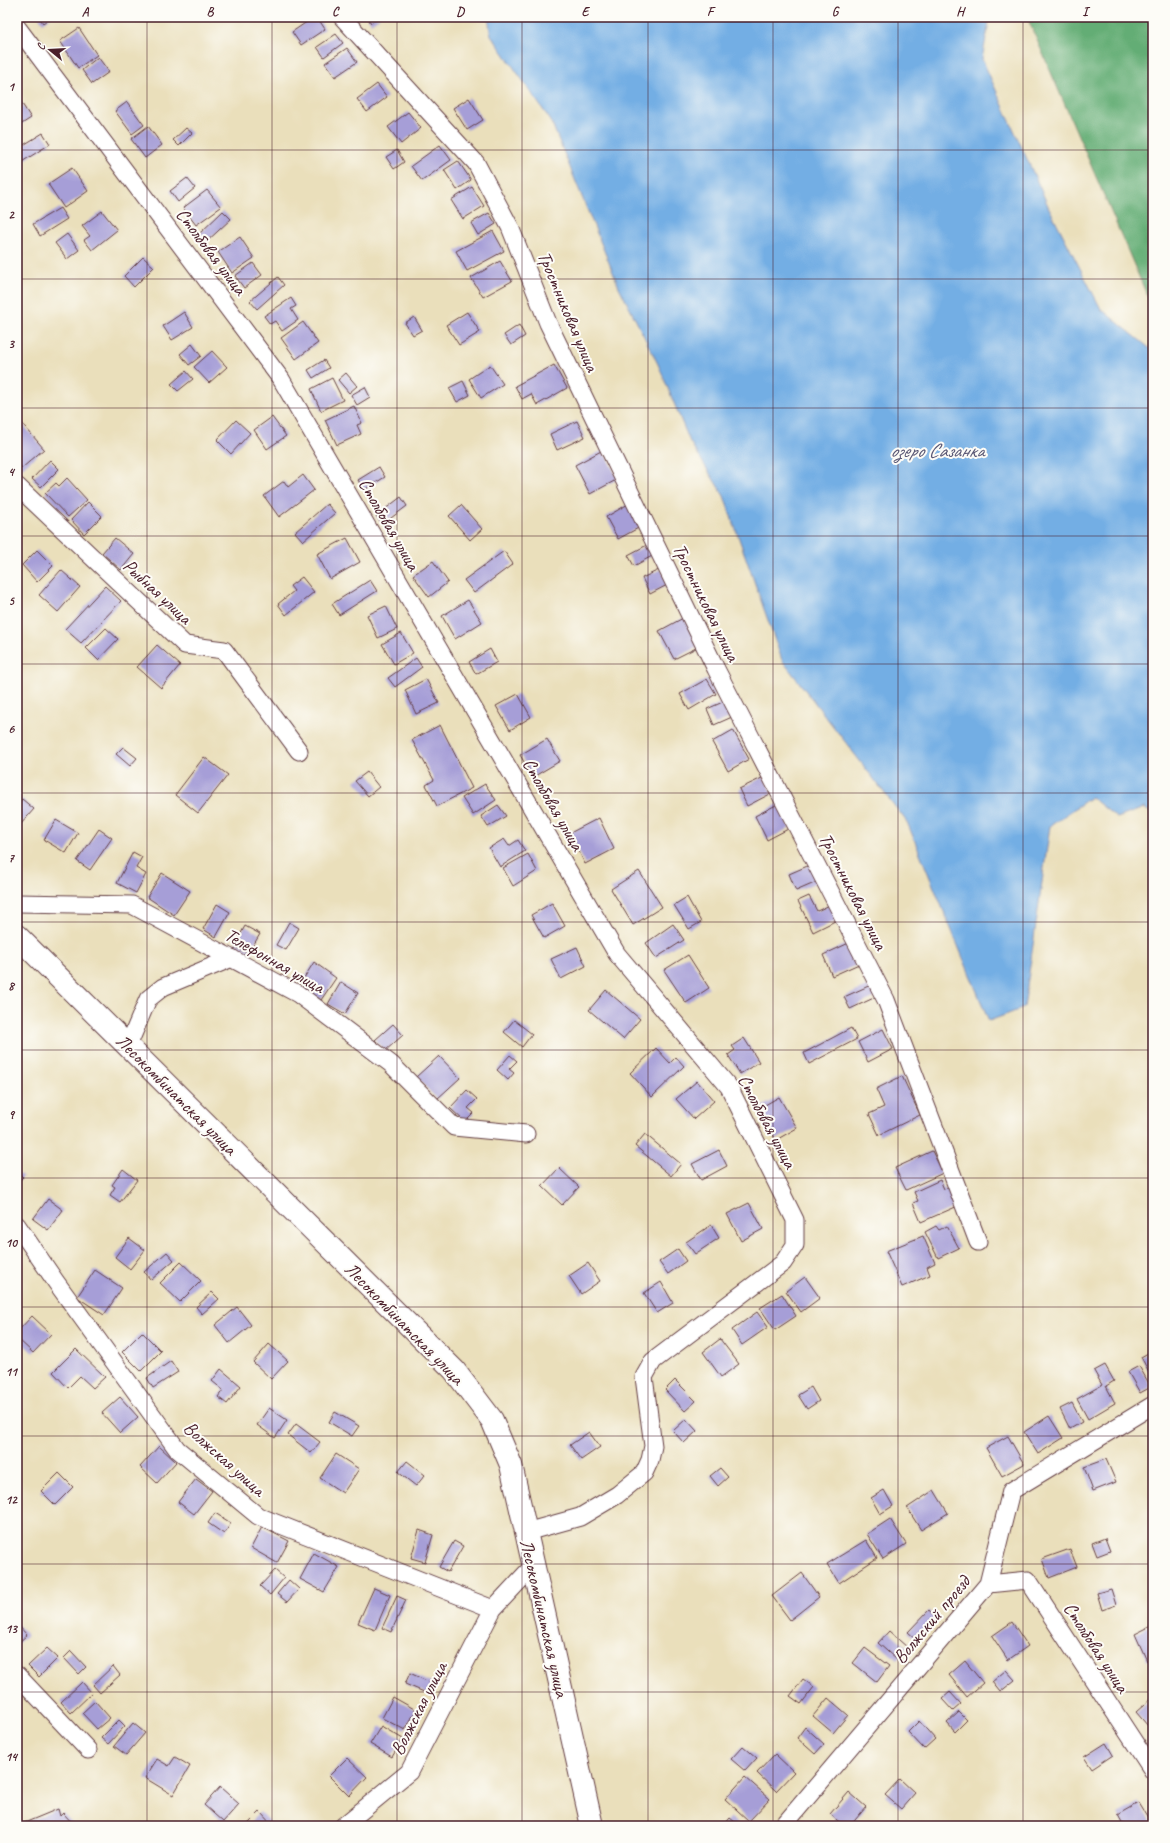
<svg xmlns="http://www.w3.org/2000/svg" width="1170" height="1843" viewBox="0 0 1170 1843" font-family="Caveat,sans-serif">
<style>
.forest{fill:#63ad74;stroke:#566650}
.water{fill:#73aee4;stroke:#5e6688}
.building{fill:#a69ed7}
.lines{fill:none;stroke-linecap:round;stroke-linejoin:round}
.street-casing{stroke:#623c41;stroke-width:19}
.secondary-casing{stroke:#623c41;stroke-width:24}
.street{stroke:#fff;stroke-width:17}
.secondary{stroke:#fff;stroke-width:22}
.grid{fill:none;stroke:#4a1f2b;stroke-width:1;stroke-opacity:0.55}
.labels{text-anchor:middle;stroke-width:4;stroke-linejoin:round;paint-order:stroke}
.street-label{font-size:19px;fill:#4a1f2b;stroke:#fdfcf7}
.water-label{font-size:20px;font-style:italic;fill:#5a5875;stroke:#fdfcf7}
.neatline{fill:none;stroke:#4a1f2b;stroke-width:1.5}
.grid-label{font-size:13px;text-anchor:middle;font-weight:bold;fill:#4a1f2b}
</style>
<rect width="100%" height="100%" fill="#fdfcf7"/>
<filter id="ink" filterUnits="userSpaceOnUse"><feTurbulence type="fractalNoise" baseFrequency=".025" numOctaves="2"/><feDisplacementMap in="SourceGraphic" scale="8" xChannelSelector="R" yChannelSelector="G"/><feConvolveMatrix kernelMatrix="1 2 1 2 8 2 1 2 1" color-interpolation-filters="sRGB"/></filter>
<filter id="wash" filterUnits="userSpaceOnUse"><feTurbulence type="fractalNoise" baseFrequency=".012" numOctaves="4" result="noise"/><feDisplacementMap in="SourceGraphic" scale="16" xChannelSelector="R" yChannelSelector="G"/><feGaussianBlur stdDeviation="0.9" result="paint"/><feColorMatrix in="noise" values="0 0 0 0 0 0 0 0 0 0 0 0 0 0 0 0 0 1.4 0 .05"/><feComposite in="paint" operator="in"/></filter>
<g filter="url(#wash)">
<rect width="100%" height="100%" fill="#eadfbb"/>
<path class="forest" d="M 1027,17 L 1153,17 L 1153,309 Z"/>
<path class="water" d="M 488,17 L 990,17 L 982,59 L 1049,208 L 1101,309 L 1153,351 L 1153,814 L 1144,808 L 1117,818 L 1091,797 L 1050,826 L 1024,1008 L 989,1021 L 907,822 L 782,660 L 724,496 L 690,442 L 658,364 L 619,287 L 551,121 L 491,35 Z"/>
<g id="blocks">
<path class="building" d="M 39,17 L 51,17 L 43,23 Z
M 314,17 L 317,17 L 325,29 L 301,45 L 292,32 Z
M 367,17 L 380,17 L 371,23 Z
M 79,28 L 97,55 L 78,68 L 60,41 Z
M 336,34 L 343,43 L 324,57 L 317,47 Z
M 347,48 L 357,62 L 335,77 L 325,63 Z
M 98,57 L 109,72 L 92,84 L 82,70 Z
M 377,84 L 387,97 L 367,112 L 357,99 Z
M 17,96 L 31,118 L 17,127 Z
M 469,98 L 483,120 L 467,130 L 453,108 Z
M 127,102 L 144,125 L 132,134 L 115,111 Z
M 408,112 L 421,128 L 401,144 L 388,127 Z
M 148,126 L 162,145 L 145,158 L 131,139 Z
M 186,128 L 192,133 L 179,146 L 173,140 Z
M 43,133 L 50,144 L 17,165 L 17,149 Z
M 440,145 L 451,160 L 422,181 L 411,166 Z
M 397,150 L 404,162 L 394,169 L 386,157 Z
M 458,161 L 471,180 L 457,190 L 444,170 Z
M 72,168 L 88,191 L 64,208 L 48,184 Z
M 187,178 L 195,188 L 178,202 L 170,191 Z
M 472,187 L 484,206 L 463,219 L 451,200 Z
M 207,190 L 221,207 L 196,225 L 183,208 Z
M 60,208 L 67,219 L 40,236 L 33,224 Z
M 102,211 L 117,230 L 92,250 L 84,240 L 90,236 L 82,226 Z
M 223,211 L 231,219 L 205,243 L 198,235 Z
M 489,213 L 496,224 L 478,235 L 471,223 Z
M 493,231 L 504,251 L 467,271 L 456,251 Z
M 67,234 L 79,250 L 67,259 L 55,243 Z
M 240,237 L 254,258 L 232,273 L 218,252 Z
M 143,257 L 154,267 L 134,287 L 124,276 Z
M 500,261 L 512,281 L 483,297 L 471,278 Z
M 253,263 L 262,275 L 244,288 L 235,276 Z
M 278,277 L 284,285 L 257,309 L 250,301 Z
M 291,298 L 296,306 L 291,309 L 298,320 L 282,331 L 275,321 L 270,324 L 264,316 Z
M 184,312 L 193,327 L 172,340 L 163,326 Z
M 467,312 L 480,332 L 459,345 L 446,325 Z
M 414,317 L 422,330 L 413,335 L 405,323 Z
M 303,322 L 318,343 L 296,359 L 281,338 Z
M 519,325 L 525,336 L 511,345 L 504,335 Z
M 192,344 L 201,356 L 189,365 L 180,354 Z
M 212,351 L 227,367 L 209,383 L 194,367 Z
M 324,360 L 329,368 L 313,378 L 308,370 Z
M 490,365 L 503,384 L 481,398 L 469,379 Z
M 554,365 L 567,388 L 537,405 L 531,394 L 522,399 L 515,386 Z
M 186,371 L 193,379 L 178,391 L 171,384 Z
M 346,373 L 357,386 L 349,393 L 338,380 Z
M 332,378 L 343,400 L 321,411 L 311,389 Z
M 463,381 L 470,395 L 457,402 L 449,388 Z
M 365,387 L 370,397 L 357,405 L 351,395 Z
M 354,406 L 362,423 L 357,425 L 361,434 L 337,445 L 325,420 Z
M 272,417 L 286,436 L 267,449 L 254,430 Z
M 236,420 L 250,433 L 231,454 L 217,440 Z
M 20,421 L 44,449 L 22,468 L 17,462 L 17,424 Z
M 577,421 L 585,437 L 557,450 L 550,434 Z
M 603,450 L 618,479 L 590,494 L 575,465 Z
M 50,460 L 59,469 L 41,487 L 32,479 Z
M 379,467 L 385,477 L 364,490 L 358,480 Z
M 303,475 L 314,490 L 279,517 L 264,496 L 284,481 L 288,487 Z
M 67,478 L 87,500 L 68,517 L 45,493 L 56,483 L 59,486 Z
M 401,497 L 407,506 L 383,524 L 376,516 Z
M 88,502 L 102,516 L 84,534 L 71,520 Z
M 630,503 L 642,526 L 618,539 L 606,517 Z
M 327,504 L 335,513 L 303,541 L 295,532 Z
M 461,505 L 482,529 L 470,540 L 449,516 Z
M 115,538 L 134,554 L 121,570 L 102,553 Z
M 347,538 L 360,562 L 330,579 L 317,554 Z
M 647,545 L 652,556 L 634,566 L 628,555 Z
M 37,550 L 53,566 L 37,582 L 22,565 Z
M 504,551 L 513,564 L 474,593 L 464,580 Z
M 433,561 L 448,582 L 429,597 L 413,575 Z
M 661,569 L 669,584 L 650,594 L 642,578 Z
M 61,570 L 80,587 L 58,612 L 39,595 Z
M 302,577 L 314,592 L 286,615 L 278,604 L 294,591 L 290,586 Z
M 370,580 L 377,591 L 339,615 L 332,604 Z
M 105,586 L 121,601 L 81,643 L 65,629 Z
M 468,600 L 482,622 L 455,639 L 442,616 Z
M 386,606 L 397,629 L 378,638 L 367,615 Z
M 685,617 L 700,646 L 674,659 L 659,631 Z
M 106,628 L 118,639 L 98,660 L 86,648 Z
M 401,633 L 413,653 L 394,664 L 382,644 Z
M 157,645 L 180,665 L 161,688 L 137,667 Z
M 490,649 L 497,662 L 476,674 L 469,662 Z
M 416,658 L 422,667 L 395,687 L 388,678 Z
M 426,679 L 439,703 L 416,714 L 405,690 Z
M 707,679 L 716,694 L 689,710 L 680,694 Z
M 518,694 L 531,717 L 510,730 L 496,706 Z
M 725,701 L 732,717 L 714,725 L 707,709 Z
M 440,725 L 472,788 L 437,806 L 426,785 L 434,780 L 412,740 Z
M 733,730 L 749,759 L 728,771 L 712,742 Z
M 547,739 L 560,761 L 533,777 L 520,755 Z
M 123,747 L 137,758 L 130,766 L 116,754 Z
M 204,757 L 228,775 L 198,813 L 175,795 Z
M 367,772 L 379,787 L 368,796 L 355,781 Z
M 764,777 L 772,793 L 747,806 L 739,789 Z
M 485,784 L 496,800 L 473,815 L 462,798 Z
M 22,799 L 34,809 L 21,824 L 17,821 L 17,805 Z
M 778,804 L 790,828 L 767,840 L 755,816 Z
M 498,805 L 506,816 L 488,827 L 481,816 Z
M 599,818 L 614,849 L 585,864 L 570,833 Z
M 56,820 L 78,833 L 66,853 L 44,840 Z
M 99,829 L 112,838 L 90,870 L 77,861 Z
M 504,839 L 509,846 L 518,840 L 525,851 L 500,867 L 489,848 Z
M 133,852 L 142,857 L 136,868 L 146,874 L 136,893 L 117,883 Z
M 528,854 L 537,871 L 513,886 L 503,868 Z
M 812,864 L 819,881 L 796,891 L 789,874 Z
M 639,871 L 662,907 L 633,925 L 611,889 Z
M 162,873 L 190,891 L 174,915 L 147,897 Z
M 809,896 L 817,911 L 832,904 L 839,919 L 813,932 L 798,901 Z
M 687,897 L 701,922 L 689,929 L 674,905 Z
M 552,903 L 565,926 L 544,938 L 531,915 Z
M 217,904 L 230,912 L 216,937 L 203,929 Z
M 289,922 L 299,928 L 286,950 L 276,945 Z
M 673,924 L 684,940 L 656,958 L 646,943 Z
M 245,926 L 260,934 L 248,954 L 234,946 Z
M 851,942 L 861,963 L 832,976 L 823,955 Z
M 577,947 L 586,966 L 561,979 L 551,959 Z
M 688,955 L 709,988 L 686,1003 L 664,970 Z
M 314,962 L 336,978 L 321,1000 L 304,988 L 309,981 L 304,978 Z
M 341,982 L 358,993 L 345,1014 L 328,1004 Z
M 873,984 L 878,996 L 850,1009 L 844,997 Z
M 606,990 L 640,1019 L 623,1039 L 589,1010 Z
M 514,1020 L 532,1034 L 522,1047 L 504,1032 Z
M 393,1024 L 403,1035 L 385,1051 L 375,1040 Z
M 851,1028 L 857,1039 L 809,1064 L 804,1053 Z
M 883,1029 L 893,1049 L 868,1062 L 858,1042 Z
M 744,1038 L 759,1062 L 740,1074 L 728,1055 L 735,1050 L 732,1046 Z
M 656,1048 L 670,1063 L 676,1057 L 684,1066 L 652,1097 L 630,1073 Z
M 510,1055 L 517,1061 L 509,1069 L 514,1073 L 508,1080 L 497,1070 Z
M 439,1056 L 460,1078 L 437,1099 L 416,1077 Z
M 902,1076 L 920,1115 L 879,1135 L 869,1114 L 884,1107 L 876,1089 Z
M 697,1081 L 714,1101 L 694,1119 L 676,1099 Z
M 467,1090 L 477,1099 L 468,1108 L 474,1113 L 465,1122 L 450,1108 Z
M 779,1097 L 797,1128 L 776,1140 L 758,1109 Z
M 645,1134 L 681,1164 L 671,1176 L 635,1146 Z
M 719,1150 L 727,1166 L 701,1180 L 692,1164 Z
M 932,1151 L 943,1173 L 906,1190 L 895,1168 Z
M 559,1168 L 579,1187 L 562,1205 L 542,1186 Z
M 123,1169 L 137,1180 L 120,1202 L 110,1195 L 115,1187 L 112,1185 Z
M 17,1172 L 23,1177 L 17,1183 Z
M 940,1180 L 944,1189 L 950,1187 L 958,1206 L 921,1222 L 913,1203 L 918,1201 L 914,1192 Z
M 48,1199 L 63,1210 L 48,1230 L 33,1219 Z
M 749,1203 L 763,1229 L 741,1241 L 727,1214 Z
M 711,1225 L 719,1238 L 695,1254 L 686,1242 Z
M 936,1226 L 939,1230 L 947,1226 L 959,1248 L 938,1258 L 925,1232 Z
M 923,1236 L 935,1263 L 927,1267 L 930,1275 L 902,1287 L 886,1251 Z
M 129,1238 L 145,1250 L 130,1269 L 115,1257 Z
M 678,1249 L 686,1261 L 668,1274 L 659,1262 Z
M 167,1252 L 174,1260 L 151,1280 L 144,1272 Z
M 181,1262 L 201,1281 L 180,1302 L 160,1283 Z
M 588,1263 L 600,1281 L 581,1294 L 569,1276 Z
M 95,1270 L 122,1288 L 104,1315 L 77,1297 Z
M 805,1277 L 820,1298 L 801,1312 L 786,1291 Z
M 661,1282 L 673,1303 L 657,1313 L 644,1293 Z
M 212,1292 L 219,1299 L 202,1314 L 196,1307 Z
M 782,1294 L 796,1316 L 775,1330 L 760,1308 Z
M 237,1307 L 251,1325 L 229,1343 L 215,1325 Z
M 757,1312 L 768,1327 L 742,1345 L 732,1330 Z
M 32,1316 L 51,1334 L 33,1353 L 17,1338 L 17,1332 Z
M 142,1332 L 161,1351 L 141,1371 L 122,1352 Z
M 720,1339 L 739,1364 L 721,1377 L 703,1352 Z
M 269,1344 L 288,1361 L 271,1379 L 253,1362 Z
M 76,1349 L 105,1377 L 93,1388 L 80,1376 L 68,1388 L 53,1372 Z
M 1153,1350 L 1153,1372 L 1150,1374 L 1141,1357 Z
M 171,1361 L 178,1372 L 153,1388 L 147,1378 Z
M 1105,1365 L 1114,1381 L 1106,1386 L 1115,1403 L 1088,1419 L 1077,1399 L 1102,1385 L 1094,1371 Z
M 1139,1366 L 1151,1387 L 1140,1393 L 1128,1372 Z
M 221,1369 L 241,1386 L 227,1404 L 218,1397 L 223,1390 L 212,1381 Z
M 675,1380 L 696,1401 L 685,1411 L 665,1390 Z
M 811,1387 L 819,1401 L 807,1409 L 798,1395 Z
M 120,1397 L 138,1417 L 120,1433 L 102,1413 Z
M 1072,1403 L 1082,1422 L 1070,1429 L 1060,1409 Z
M 269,1408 L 287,1420 L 275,1438 L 257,1425 Z
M 335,1412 L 359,1426 L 352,1436 L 329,1422 Z
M 1049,1416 L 1063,1438 L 1038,1454 L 1024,1432 Z
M 686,1419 L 697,1431 L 684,1443 L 673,1431 Z
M 296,1424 L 320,1442 L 311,1453 L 288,1435 Z
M 589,1432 L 600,1447 L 581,1460 L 570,1445 Z
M 1008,1436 L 1024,1464 L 1002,1476 L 986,1448 Z
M 159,1446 L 176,1462 L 157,1483 L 140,1467 Z
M 336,1454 L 359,1469 L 343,1493 L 320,1478 Z
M 1106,1459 L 1116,1482 L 1093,1491 L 1084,1467 Z
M 407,1461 L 425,1475 L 416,1486 L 398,1472 Z
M 720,1468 L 728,1477 L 718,1486 L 710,1476 Z
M 59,1473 L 73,1487 L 55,1505 L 41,1491 Z
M 196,1479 L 212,1491 L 194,1514 L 178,1502 Z
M 884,1490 L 893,1506 L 880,1514 L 871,1498 Z
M 934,1490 L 948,1513 L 921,1530 L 907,1508 Z
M 215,1513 L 231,1523 L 224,1534 L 208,1523 Z
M 890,1519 L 906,1544 L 883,1559 L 867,1534 Z
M 262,1527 L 289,1541 L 277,1563 L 251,1548 Z
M 419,1530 L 433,1535 L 425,1562 L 411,1558 Z
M 1105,1538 L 1110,1551 L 1097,1556 L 1092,1543 Z
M 866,1540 L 877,1558 L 839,1583 L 827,1564 Z
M 454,1541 L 463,1546 L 448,1572 L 439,1567 Z
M 1070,1549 L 1077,1567 L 1049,1578 L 1042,1559 Z
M 314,1553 L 339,1567 L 324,1592 L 300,1579 Z
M 275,1570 L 284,1578 L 270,1595 L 260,1586 Z
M 802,1573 L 819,1597 L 790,1620 L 772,1596 Z
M 289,1580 L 299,1589 L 287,1602 L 277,1594 Z
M 374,1588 L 390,1595 L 375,1630 L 358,1623 Z
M 1111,1589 L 1116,1605 L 1102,1610 L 1097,1593 Z
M 397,1596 L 406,1600 L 391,1632 L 382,1628 Z
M 929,1610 L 937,1619 L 917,1640 L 908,1632 Z
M 1012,1622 L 1028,1646 L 1008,1660 L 992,1636 Z
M 17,1624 L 27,1635 L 17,1644 Z
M 1153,1625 L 1153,1658 L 1147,1661 L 1135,1634 Z
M 889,1631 L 908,1648 L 897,1660 L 878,1643 Z
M 47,1648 L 58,1658 L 39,1677 L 28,1666 Z
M 865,1648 L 889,1666 L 877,1682 L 853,1663 Z
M 71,1651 L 86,1667 L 79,1674 L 64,1658 Z
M 965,1661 L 983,1683 L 967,1697 L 949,1675 Z
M 113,1666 L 120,1675 L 100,1693 L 93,1685 Z
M 1006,1670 L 1015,1680 L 1000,1692 L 992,1682 Z
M 410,1673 L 435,1685 L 431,1695 L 405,1684 Z
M 803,1679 L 814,1687 L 801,1704 L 790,1696 Z
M 82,1682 L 92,1693 L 71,1713 L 61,1702 Z
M 950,1692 L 961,1704 L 953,1711 L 942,1699 Z
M 393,1697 L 416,1710 L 405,1730 L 382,1718 Z
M 1153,1697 L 1153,1721 L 1148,1726 L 1136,1712 Z
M 828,1698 L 848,1715 L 833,1733 L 813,1716 Z
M 95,1701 L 110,1718 L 97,1729 L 82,1713 Z
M 959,1712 L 967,1720 L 955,1732 L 947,1723 Z
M 119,1720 L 125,1726 L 108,1744 L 101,1738 Z
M 919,1721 L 935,1739 L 924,1749 L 908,1732 Z
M 133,1723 L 145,1733 L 126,1755 L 114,1746 Z
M 381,1726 L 403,1739 L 392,1757 L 370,1744 Z
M 805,1727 L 824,1744 L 815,1754 L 797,1738 Z
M 1106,1743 L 1113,1755 L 1092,1769 L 1084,1757 Z
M 743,1746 L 757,1758 L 745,1771 L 731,1759 Z
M 775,1754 L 794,1772 L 776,1791 L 757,1773 Z
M 175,1757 L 190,1766 L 173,1795 L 145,1778 L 157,1759 L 169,1766 Z
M 347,1758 L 367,1777 L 349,1796 L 329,1776 Z
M 745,1777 L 770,1799 L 749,1821 L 725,1799 Z
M 900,1779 L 915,1793 L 901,1809 L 885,1795 Z
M 220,1787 L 239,1804 L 223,1822 L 204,1805 Z
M 849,1792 L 866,1807 L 850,1826 L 844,1826 L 830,1814 Z
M 1139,1803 L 1153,1826 L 1124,1826 L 1118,1815 Z
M 58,1809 L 60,1816 L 63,1813 L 75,1826 L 17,1826 Z
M 260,1812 L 273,1826 L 246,1826 Z
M 730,1818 L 740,1826 L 723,1826 Z"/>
</g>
</g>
<g filter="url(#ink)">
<use href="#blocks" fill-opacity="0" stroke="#623c41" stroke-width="1"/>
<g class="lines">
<g class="street-casing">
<path id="street" d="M 342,17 L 476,163 L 510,227 L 548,323 L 716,669 L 886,1000 L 978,1242
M 17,27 L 281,379 L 617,954 L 729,1087 L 795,1220 L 795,1245 L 783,1263 L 653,1361 L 644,1377 L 653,1446 L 650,1460 L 644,1473 L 617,1495 L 580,1517 L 526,1532
M 17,486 L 185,645 L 224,650 L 299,751
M 17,903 L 132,905 L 298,994 L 391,1064 L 454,1127 L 526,1134
M 128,1046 L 148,999 L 163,987 L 232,958
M 17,1225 L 56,1282 L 177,1449 L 258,1516 L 493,1609
M 988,1584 L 1028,1580 L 1153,1771
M 17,1675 L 88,1750
M 343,1826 L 409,1772 L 493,1609 L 534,1565
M 783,1826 L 988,1584 L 1011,1491 L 1153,1405"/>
</g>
<g class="secondary-casing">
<path id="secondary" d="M 17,936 L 454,1370 L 492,1420 L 511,1465 L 592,1826"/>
</g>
<use href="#street" class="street"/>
<use href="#secondary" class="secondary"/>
</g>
</g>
<path class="grid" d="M 147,17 L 147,1826M 272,17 L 272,1826M 397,17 L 397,1826M 522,17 L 522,1826M 648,17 L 648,1826M 773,17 L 773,1826M 898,17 L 898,1826M 1023,17 L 1023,1826M 17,150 L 1153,150M 17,279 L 1153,279M 17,408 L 1153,408M 17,536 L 1153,536M 17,664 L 1153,664M 17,793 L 1153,793M 17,922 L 1153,922M 17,1050 L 1153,1050M 17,1178 L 1153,1178M 17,1307 L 1153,1307M 17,1436 L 1153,1436M 17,1564 L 1153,1564M 17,1692 L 1153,1692"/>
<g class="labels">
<g class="street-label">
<text transform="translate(212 251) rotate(53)" y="7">Столбовая улица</text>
<text transform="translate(569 311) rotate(67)" y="7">Тростниковая улица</text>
<text transform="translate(390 524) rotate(60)" y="7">Столбовая улица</text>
<text transform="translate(158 591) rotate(43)" y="7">Рыбная улица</text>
<text transform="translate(707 602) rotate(64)" y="7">Тростниковая улица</text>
<text transform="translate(554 804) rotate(60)" y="7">Столбовая улица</text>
<text transform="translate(854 891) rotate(63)" y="7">Тростниковая улица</text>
<text transform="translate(275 960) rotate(30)" y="7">Телефонная улица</text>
<text transform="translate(177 1094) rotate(45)" y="7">Лесокомбинатская улица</text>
<text transform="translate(768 1121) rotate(62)" y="7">Столбовая улица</text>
<text transform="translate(405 1323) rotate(46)" y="7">Лесокомбинатская улица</text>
<text transform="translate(225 1458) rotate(42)" y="7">Волжская улица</text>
<text transform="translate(545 1618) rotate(77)" y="7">Лесокомбинатская улица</text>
<text transform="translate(931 1619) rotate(-50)" y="7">Волжский проезд</text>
<text transform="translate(1097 1647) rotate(57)" y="7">Столбовая улица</text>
<text transform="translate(418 1708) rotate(-63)" y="7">Волжская улица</text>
</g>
<g class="water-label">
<text x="937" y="457">озеро Сазанка</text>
</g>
</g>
<rect width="1170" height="1843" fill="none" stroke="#fdfcf7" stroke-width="44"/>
<g transform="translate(50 50) rotate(288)" stroke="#fdfcf7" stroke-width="3" paint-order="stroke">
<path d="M0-3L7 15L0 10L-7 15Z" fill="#4a1f2b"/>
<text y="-6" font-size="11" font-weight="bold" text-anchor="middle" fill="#4a1f2b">С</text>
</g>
<rect x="22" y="22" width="1126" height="1799" class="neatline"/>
<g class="grid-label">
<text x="85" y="16">A</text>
<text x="210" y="16">B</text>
<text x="335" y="16">C</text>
<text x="460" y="16">D</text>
<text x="585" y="16">E</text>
<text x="710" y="16">F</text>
<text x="835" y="16">G</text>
<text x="960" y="16">H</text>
<text x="1085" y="16">I</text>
<text x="11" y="91">1</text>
<text x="11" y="219">2</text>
<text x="11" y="348">3</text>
<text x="11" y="476">4</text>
<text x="11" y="605">5</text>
<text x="11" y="733">6</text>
<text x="11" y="862">7</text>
<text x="11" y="990">8</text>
<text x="11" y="1119">9</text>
<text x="11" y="1247">10</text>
<text x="11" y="1376">11</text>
<text x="11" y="1504">12</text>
<text x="11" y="1633">13</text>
<text x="11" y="1761">14</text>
</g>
</svg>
